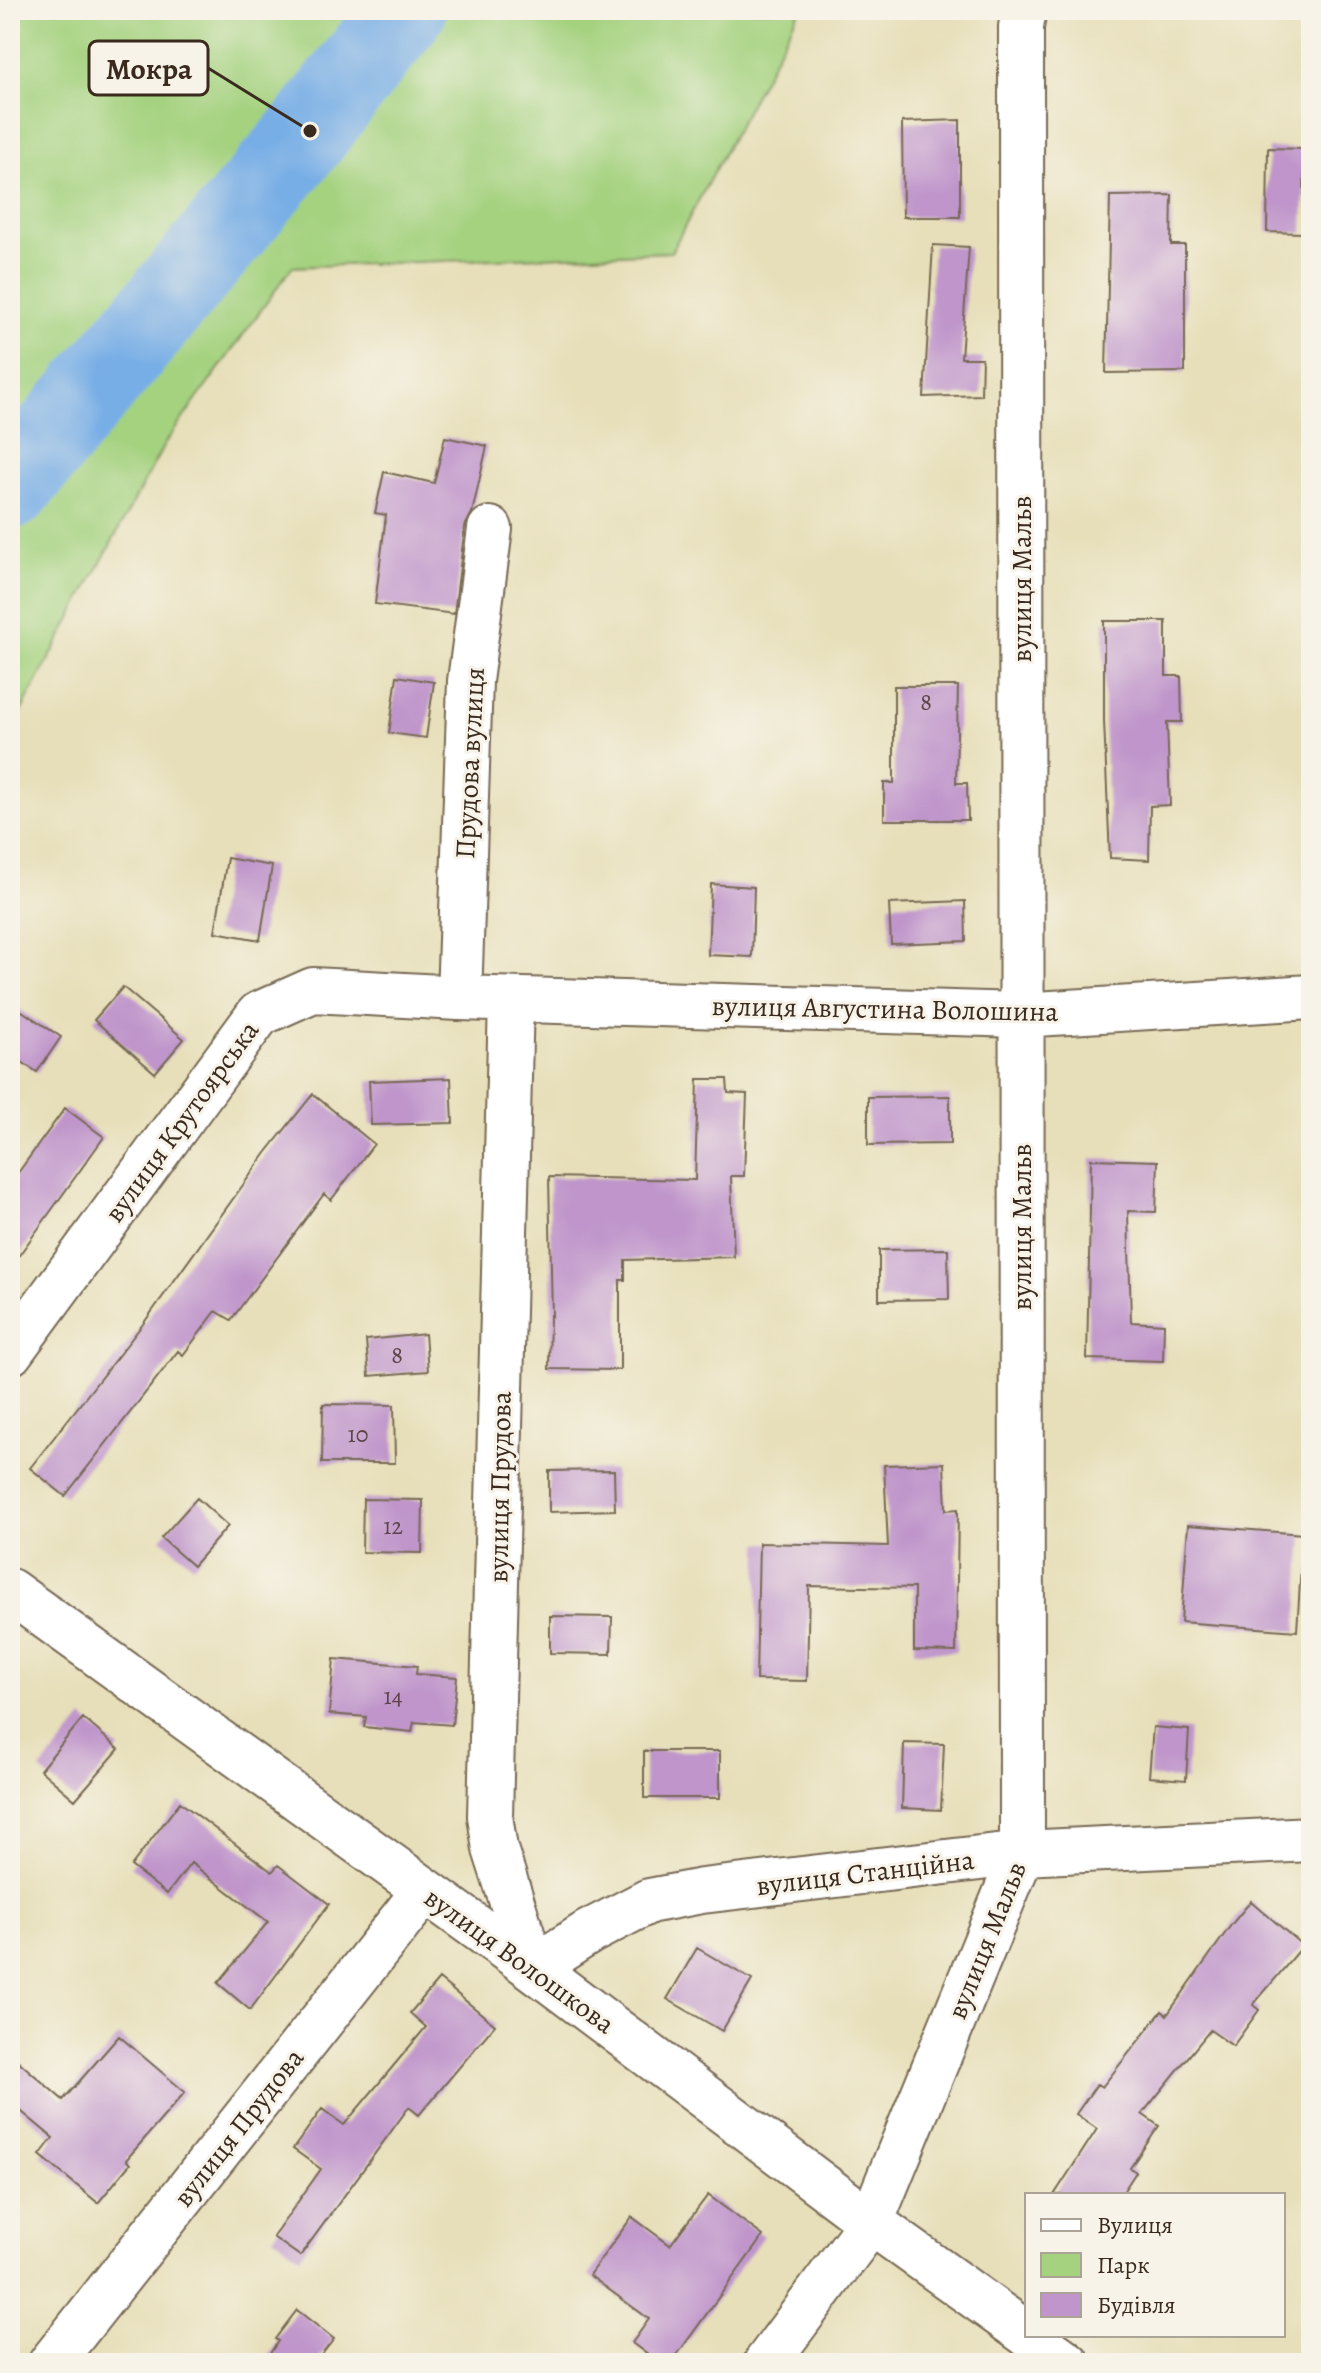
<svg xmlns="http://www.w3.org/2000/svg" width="1321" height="2373" viewBox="0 0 1321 2373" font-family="Alegreya,serif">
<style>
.green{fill:#a4d27f;stroke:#707e4e;stroke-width:2}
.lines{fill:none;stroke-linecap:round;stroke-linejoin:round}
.river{stroke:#78aee6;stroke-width:84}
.building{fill:#bf95cb}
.minor-casing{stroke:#776954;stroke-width:48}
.minor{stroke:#fff;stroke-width:44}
.labels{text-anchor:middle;stroke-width:6;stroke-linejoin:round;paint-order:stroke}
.number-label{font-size:24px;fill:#5c4549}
.street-label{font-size:28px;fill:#3b2a1e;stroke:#f7f3e8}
.leader{fill:none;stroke:#3b2a1e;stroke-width:3}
.callout-dot{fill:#3b2a1e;stroke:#f7f3e8;stroke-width:3}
.callout{fill:#f7f3e8;stroke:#3b2a1e;stroke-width:3}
.callout-label{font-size:30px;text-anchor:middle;font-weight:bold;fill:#3b2a1e}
</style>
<rect width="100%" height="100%" fill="#f7f3e8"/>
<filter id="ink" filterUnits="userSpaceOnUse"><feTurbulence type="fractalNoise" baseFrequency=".0125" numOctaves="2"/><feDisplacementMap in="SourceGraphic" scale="16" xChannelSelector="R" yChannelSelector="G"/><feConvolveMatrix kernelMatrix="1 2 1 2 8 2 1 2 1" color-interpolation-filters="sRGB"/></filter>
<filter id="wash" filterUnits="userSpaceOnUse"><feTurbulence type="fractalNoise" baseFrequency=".006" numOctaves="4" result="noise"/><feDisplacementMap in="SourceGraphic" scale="32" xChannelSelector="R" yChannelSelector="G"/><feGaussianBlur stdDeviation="1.8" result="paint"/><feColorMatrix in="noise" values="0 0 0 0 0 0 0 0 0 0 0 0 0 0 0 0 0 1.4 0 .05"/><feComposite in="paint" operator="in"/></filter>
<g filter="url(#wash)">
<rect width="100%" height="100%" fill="#e7dfb9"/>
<path class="green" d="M 10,10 L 800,10 L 671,252 L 292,267 L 164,445 L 10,732 Z"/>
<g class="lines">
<path class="river" d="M 10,488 L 310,131 L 404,10"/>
</g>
<g id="blocks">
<path class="building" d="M 960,120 L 960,217 L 903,217 L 902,122 Z
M 1268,148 L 1305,149 L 1303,233 L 1267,232 Z
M 1172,195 L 1171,245 L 1185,245 L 1185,372 L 1106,373 L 1110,196 Z
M 933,245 L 969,247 L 961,358 L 982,358 L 981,395 L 924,397 Z
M 445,437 L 487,446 L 472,513 L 465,526 L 454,614 L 375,604 L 386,515 L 375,513 L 384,472 L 434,483 Z
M 1104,621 L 1166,621 L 1166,676 L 1181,676 L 1182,722 L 1167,722 L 1170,805 L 1150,806 L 1149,860 L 1110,858 L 1104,721 Z
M 397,676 L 434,682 L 426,738 L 389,733 Z
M 894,686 L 958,686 L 956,783 L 967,783 L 968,820 L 884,820 L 884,783 L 894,783 Z
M 227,858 L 272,866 L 260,940 L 215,932 Z
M 711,884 L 754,887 L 752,957 L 708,955 Z
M 965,901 L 966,941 L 891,944 L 889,904 Z
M 123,987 L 184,1039 L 155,1073 L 94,1020 Z
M 10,1003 L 61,1037 L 37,1072 L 10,1054 Z
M 451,1078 L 453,1123 L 371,1125 L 369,1081 Z
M 698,1079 L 727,1079 L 728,1093 L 747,1094 L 744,1176 L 731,1176 L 734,1257 L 625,1260 L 625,1280 L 620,1280 L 620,1370 L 549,1369 L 550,1315 L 552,1316 L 549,1177 L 695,1180 Z
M 313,1094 L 374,1144 L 331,1200 L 324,1194 L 231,1320 L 216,1311 L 183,1355 L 178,1351 L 65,1496 L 30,1468 L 143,1324 L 266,1153 Z
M 950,1096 L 950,1144 L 868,1145 L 868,1097 Z
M 65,1108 L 104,1137 L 10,1268 L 10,1184 Z
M 1091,1159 L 1158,1161 L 1156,1212 L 1128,1211 L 1131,1322 L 1164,1324 L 1163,1361 L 1087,1359 Z
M 948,1249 L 949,1299 L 879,1300 L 879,1250 Z
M 425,1334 L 428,1371 L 369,1376 L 366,1340 Z
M 323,1404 L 394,1405 L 395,1463 L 322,1463 Z
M 944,1463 L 946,1510 L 958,1509 L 956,1652 L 914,1651 L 914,1588 L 809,1586 L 807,1681 L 756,1680 L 759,1543 L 888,1546 L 884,1465 Z
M 614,1470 L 615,1510 L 549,1512 L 549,1471 Z
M 197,1498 L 228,1526 L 193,1566 L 161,1538 Z
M 363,1499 L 423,1500 L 422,1553 L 362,1552 Z
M 1188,1525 L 1303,1534 L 1297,1631 L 1181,1622 Z
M 550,1616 L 612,1617 L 611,1654 L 550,1653 Z
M 334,1659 L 417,1666 L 416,1674 L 457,1677 L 452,1725 L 414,1722 L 412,1732 L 364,1727 L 366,1717 L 329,1714 Z
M 83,1718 L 119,1749 L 75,1800 L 40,1770 Z
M 1153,1727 L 1189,1730 L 1186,1780 L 1149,1777 Z
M 904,1743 L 944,1744 L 941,1810 L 902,1808 Z
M 644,1751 L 720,1751 L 720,1798 L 644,1798 Z
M 180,1802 L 272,1872 L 278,1865 L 329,1904 L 250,2010 L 218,1983 L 268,1922 L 191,1863 L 167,1894 L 131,1866 Z
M 1251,1901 L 1303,1946 L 1253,2005 L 1259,2010 L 1233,2046 L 1210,2030 L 1142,2114 L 1159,2126 L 1130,2168 L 1136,2172 L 1121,2195 L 1054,2195 L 1097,2129 L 1076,2114 L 1097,2084 L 1102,2087 L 1162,2011 L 1167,2015 L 1231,1925 Z
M 697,1948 L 752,1980 L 722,2031 L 667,1999 Z
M 439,1979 L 495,2025 L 419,2115 L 409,2107 L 300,2256 L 273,2237 L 321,2169 L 293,2149 L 322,2109 L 344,2125 L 426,2027 L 410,2013 Z
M 119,2036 L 185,2092 L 126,2160 L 130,2164 L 98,2203 L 40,2155 L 53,2138 L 10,2102 L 10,2054 L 63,2100 Z
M 708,2195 L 763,2236 L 671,2363 L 659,2363 L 632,2343 L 649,2319 L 589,2275 L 632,2217 L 670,2245 Z
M 297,2310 L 334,2339 L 315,2363 L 264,2363 L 278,2341 L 275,2339 Z"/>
</g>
</g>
<g filter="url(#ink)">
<use href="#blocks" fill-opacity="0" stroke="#776954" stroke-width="2"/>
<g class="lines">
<g class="minor-casing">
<path id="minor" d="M 459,998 L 470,681 L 490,529
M 511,1000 L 490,1816 L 495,1849 L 533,1968 L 589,1932 L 649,1901 L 702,1891 L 1022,1853 L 1311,1839
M 10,1353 L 259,1014 L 313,990 L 459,998 L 1020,1015 L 1311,997
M 10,1591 L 533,1968 L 871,2222 L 1027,2334
M 1028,2335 L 1067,2363
M 51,2363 L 425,1890
M 766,2363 L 871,2222 L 1022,1853 L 1021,27 L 1024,10"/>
</g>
<use href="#minor" class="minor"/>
</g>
</g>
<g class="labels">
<g class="number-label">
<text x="926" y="710">8</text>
<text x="397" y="1363">8</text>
<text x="358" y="1442">10</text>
<text x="393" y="1534">12</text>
<text x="393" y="1704">14</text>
</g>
<g class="street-label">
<text transform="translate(1021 579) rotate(-90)" y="10">вулиця Мальв</text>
<text transform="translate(469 763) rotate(-87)" y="10">Прудова вулиця</text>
<text transform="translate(885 1008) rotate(1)" y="10">вулиця Августина Волошина</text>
<text transform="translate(181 1121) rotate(-54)" y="10">вулиця Крутоярська</text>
<text transform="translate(1021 1227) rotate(-90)" y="10">вулиця Мальв</text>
<text transform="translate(499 1487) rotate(-89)" y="10">вулиця Прудова</text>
<text transform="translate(865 1872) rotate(-7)" y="10">вулиця Станційна</text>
<text transform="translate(986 1940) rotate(-68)" y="10">вулиця Мальв</text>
<text transform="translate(520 1960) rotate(36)" y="10">вулиця Волошкова</text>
<text transform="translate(238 2127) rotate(-52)" y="10">вулиця Прудова</text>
</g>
</g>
<path class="leader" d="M310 131L208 68"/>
<circle class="callout-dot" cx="310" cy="131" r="8"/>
<rect class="callout" x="89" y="41" width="119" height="54" rx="8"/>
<g class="callout-label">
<text x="149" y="79">Мокра</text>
</g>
<rect width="1321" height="2373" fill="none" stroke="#f7f3e8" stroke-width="40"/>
<rect x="1025" y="2193" width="260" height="144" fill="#f7f3e8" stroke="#aca397" stroke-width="2"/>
<rect x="1041" y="2219" width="40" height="12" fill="#ffffff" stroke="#aca397" stroke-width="2"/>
<text x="1097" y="2233" font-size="24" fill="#3b2a1e">Вулиця</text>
<rect x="1041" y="2253" width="40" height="24" fill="#a4d27f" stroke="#aca397" stroke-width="2"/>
<text x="1097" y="2273" font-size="24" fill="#3b2a1e">Парк</text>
<rect x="1041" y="2293" width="40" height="24" fill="#bf95cb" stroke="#aca397" stroke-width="2"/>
<text x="1097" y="2313" font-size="24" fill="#3b2a1e">Будівля</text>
</svg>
